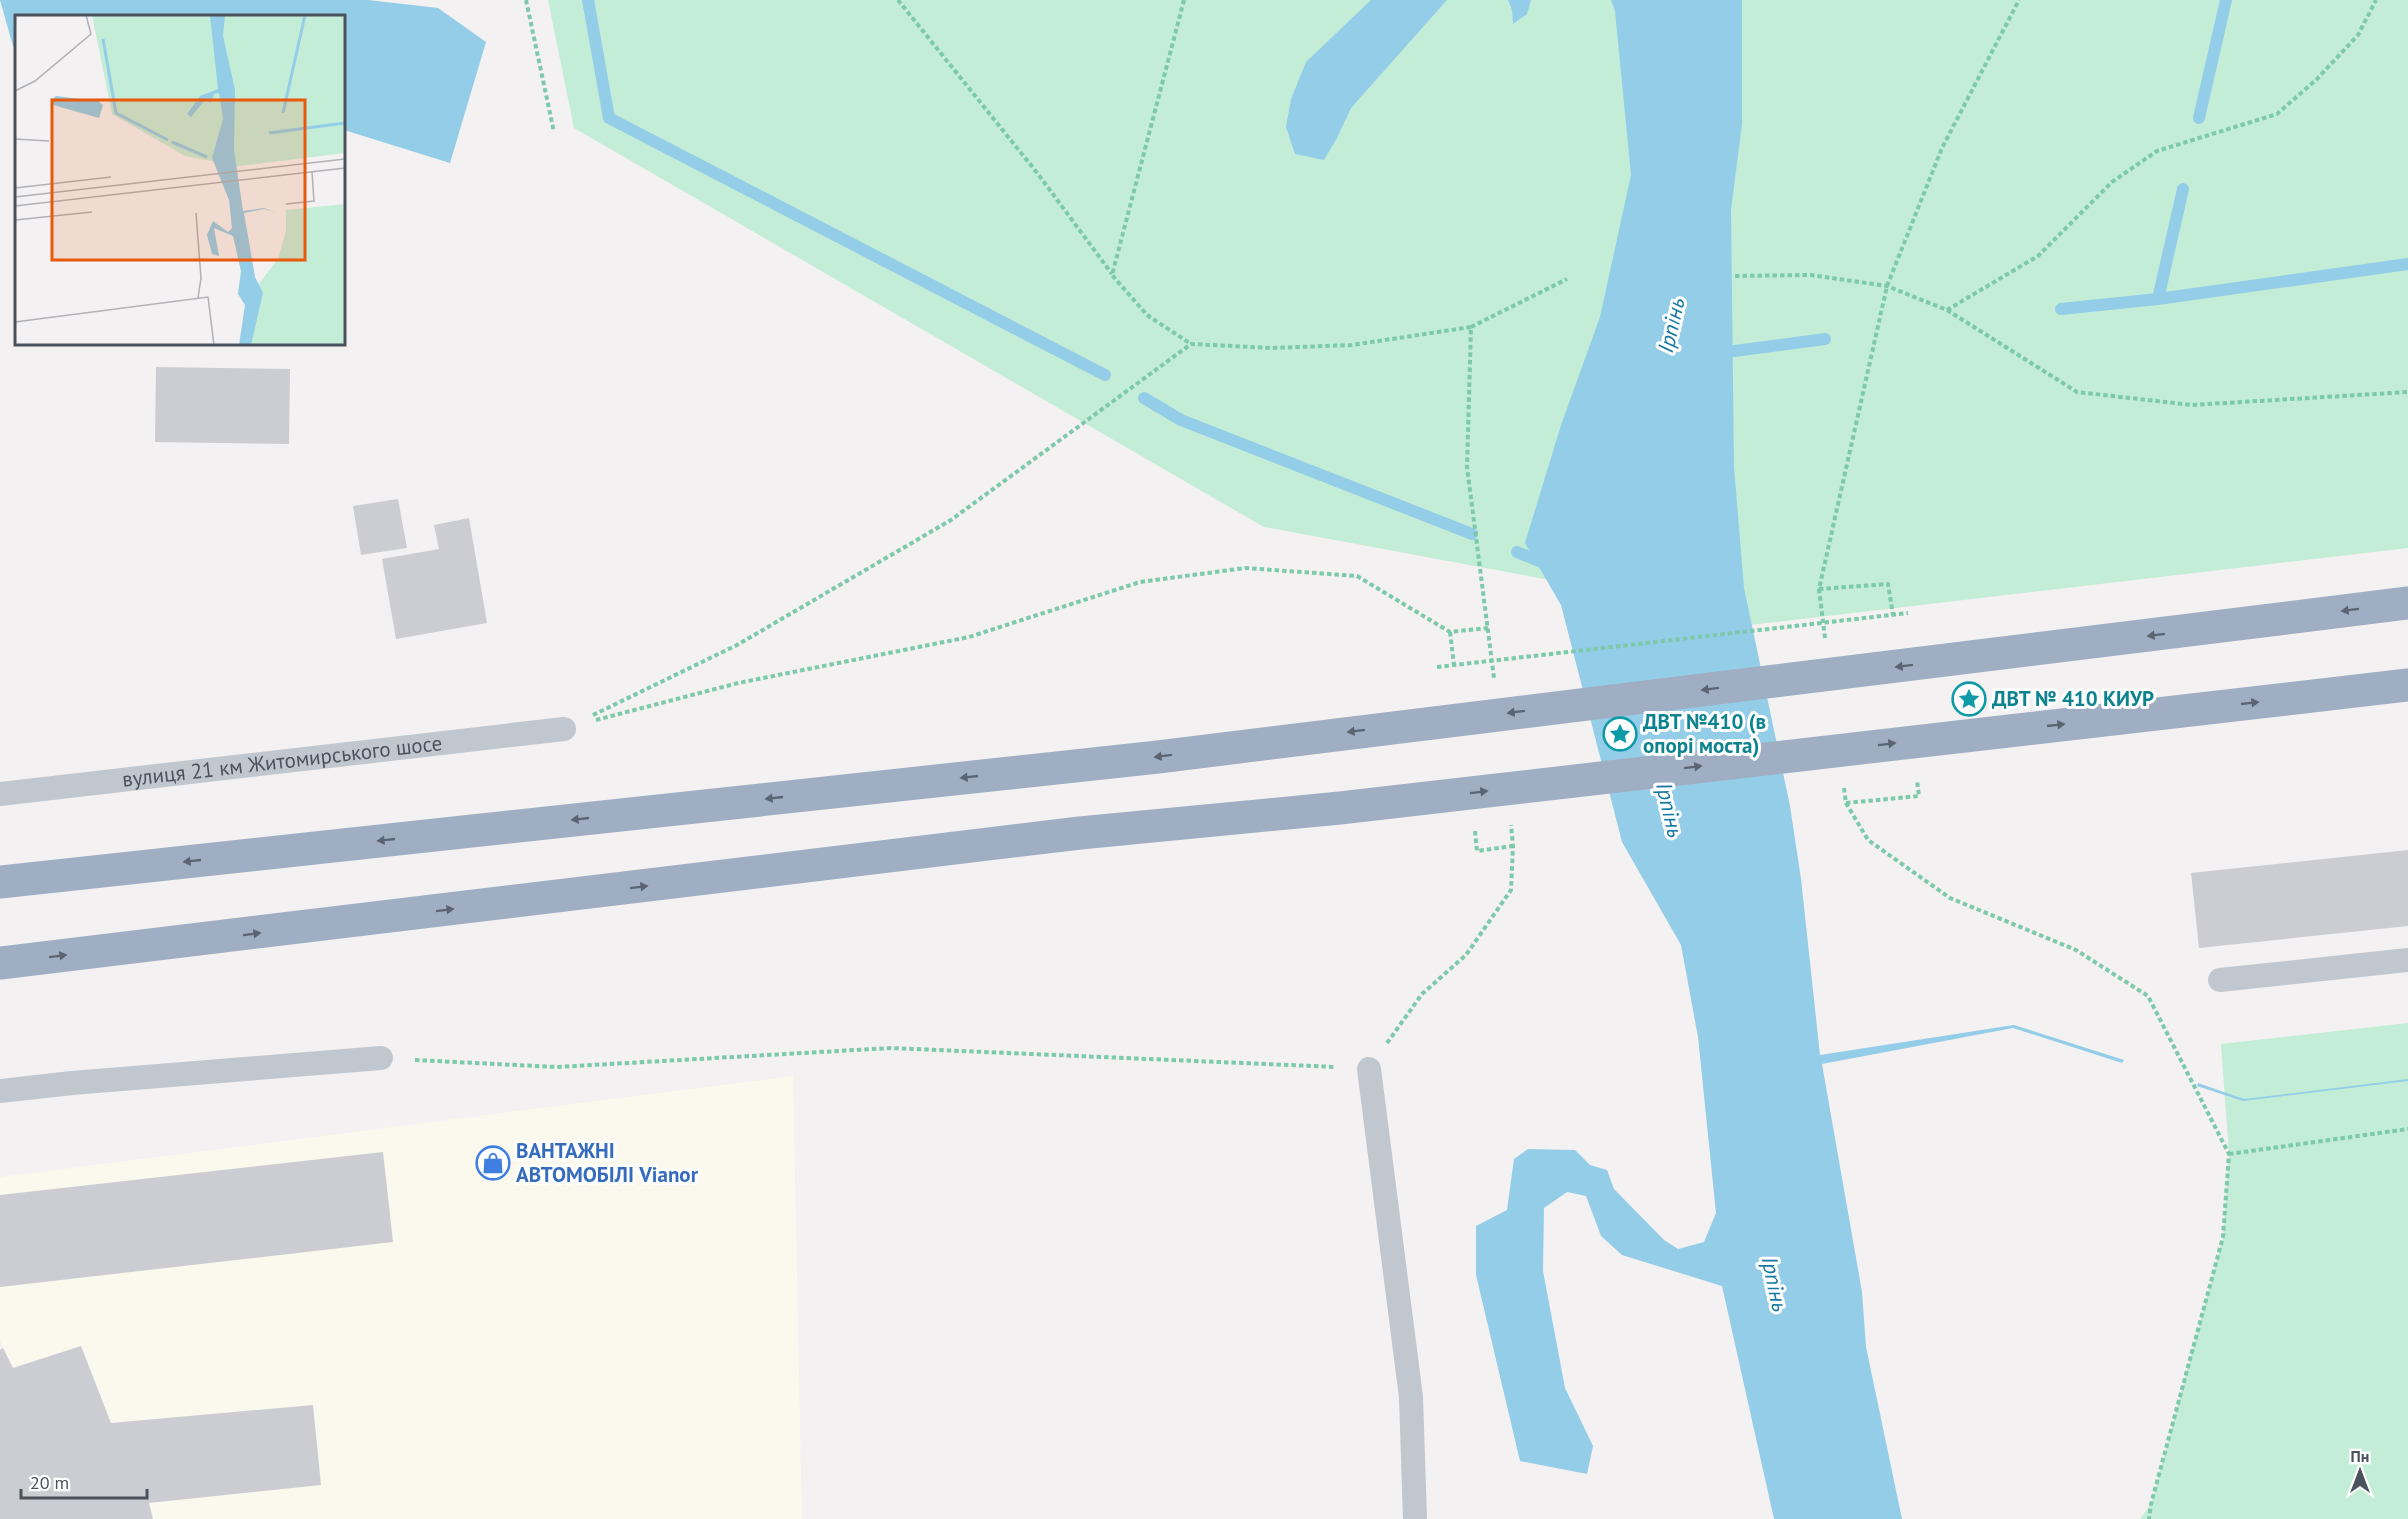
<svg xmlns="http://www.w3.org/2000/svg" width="2408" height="1519" viewBox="0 0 2408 1519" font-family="'PT Sans',sans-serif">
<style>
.commercial{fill:#fbf9ed}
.green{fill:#c3edd7}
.water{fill:#94cde7}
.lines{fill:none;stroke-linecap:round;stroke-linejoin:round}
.stream{stroke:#94cde7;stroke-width:12}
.building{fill:#cbcdd3}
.path{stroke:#7dc9ab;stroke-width:4;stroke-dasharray:4.5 3;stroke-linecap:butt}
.service{stroke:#c0c7ce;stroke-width:24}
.trunk{stroke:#a0aec4;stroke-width:33}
.oneway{fill:#5b6472}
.labels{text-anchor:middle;stroke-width:6;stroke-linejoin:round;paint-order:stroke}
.culture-label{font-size:21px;font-weight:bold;fill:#0d838f;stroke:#fff;text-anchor:start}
.street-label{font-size:21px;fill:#4a525d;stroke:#fff}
.shop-label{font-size:21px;font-weight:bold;fill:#366cbe;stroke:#fff;text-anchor:start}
.water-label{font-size:22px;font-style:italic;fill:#1678a4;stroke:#fff}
.inset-river{fill:none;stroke:#94cde7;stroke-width:3}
.inset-road{fill:none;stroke:#afb1b6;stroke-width:1.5}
.view{fill:#e8590c;fill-opacity:0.15;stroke:#e8590c;stroke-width:3}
.inset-edge{fill:none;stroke:#4a525d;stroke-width:3}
</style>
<rect width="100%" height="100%" fill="#f3f1f1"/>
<path class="commercial" d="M 793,1076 L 802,1519 L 72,1519 L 0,1340 L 0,1177 Z"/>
<path class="green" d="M 548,0 L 2408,0 L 2408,548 L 1631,639 L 1620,593 L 1264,527 L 574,128 Z
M 2408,1023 L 2408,1519 L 2140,1519 L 2151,1504 L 2223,1237 L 2229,1154 L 2221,1044 Z"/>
<path class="water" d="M 0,0 L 368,0 L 438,8 L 486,42 L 450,163 L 344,130 L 344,16 L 16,16 L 16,48 L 13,46 Z
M 1371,0 L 1447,0 L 1351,108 L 1337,138 L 1324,160 L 1295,154 L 1286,127 L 1291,99 L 1306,62 Z
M 1508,0 L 1531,0 L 1527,14 L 1513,24 L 1512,10 Z
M 1611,0 L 1742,0 L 1742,124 L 1731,210 L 1734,467 L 1744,588 L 1790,806 L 1801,879 L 1820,1055 L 2014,1025 L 2124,1060 L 2122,1063 L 2013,1028 L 1822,1064 L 1862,1292 L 1866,1347 L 1902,1519 L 1774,1519 L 1722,1286 L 1622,1255 L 1601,1236 L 1586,1196 L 1567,1192 L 1544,1208 L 1543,1271 L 1565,1388 L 1593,1446 L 1587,1474 L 1520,1461 L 1476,1275 L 1476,1226 L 1507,1210 L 1514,1159 L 1528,1149 L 1575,1150 L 1590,1165 L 1607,1170 L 1614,1189 L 1664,1240 L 1678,1249 L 1704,1242 L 1716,1213 L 1698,1037 L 1681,945 L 1622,842 L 1561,605 L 1525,543 L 1561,425 L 1600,317 L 1631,175 L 1615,11 Z
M 2408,1079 L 2408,1081 L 2243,1101 L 2197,1086 L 2198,1083 L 2244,1099 Z"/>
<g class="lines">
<path class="stream" d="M 588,0 L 609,118 L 1105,375
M 2199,118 L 2226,0
M 2158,299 L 2183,189
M 2061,309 L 2158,299 L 2408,264
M 1719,353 L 1825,339
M 1144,398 L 1181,420 L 1472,534
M 1517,552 L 1549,565"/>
</g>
<path class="building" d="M 156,367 L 290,369 L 289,444 L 155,442 Z
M 398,499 L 407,548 L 361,555 L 353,506 Z
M 469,518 L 487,623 L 396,639 L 382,559 L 439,549 L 434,525 Z
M 2408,850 L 2408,926 L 2199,948 L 2191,873 Z
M 383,1152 L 393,1242 L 0,1287 L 0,1195 Z
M 81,1346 L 111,1423 L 313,1405 L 321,1485 L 149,1503 L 153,1519 L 0,1519 L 0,1350 L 3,1348 L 13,1368 Z"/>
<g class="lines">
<path class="path" d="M 526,0 L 554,132
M 898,0 L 1038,174 L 1112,274
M 1184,0 L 1112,275 L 1147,315 L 1191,344
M 1735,276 L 1811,275 L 1887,286 L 1947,310 L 2077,392 L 2192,405 L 2408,392
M 1947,310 L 2038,256 L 2112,182 L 2157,151 L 2277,114 L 2317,79 L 2358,35 L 2376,0
M 1471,327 L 1567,279
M 1819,589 L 1888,584 L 1893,615
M 1450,632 L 1454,665
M 1825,638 L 1819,589 L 1887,286 L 1942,148 L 2019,0
M 1437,667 L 1908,613
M 593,715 L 737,645 L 951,520 L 1191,344 L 1271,348 L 1352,345 L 1471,327 L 1467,467 L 1494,678
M 596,720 L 738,683 L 969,637 L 1140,582 L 1245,568 L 1357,576 L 1450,632 L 1488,628
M 1844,788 L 1846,803 L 1868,840 L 1950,898 L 2076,950 L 2148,996 L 2229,1154 L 2223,1237 L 2151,1504 L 2149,1519
M 1846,803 L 1919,796 L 1917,781
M 1475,831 L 1477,851 L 1513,846
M 1387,1043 L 1422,994 L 1466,955 L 1511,890 L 1513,846 L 1511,825
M 415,1060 L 557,1067 L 891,1048 L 1336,1067
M 2229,1154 L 2408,1129"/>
<g class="service">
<path id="s1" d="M 0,794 L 564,729"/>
<path d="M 2220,980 L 2408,960"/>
<path d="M 1369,1069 L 1411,1397 L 1415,1519"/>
<path d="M 0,1091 L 72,1083 L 381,1058"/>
</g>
<path class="trunk" d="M 0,882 L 1158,757 L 2408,603
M 0,963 L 1080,833 L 1340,808 L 2408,685"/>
</g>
<defs><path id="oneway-solid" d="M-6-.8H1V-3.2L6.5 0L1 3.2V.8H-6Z" transform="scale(1.5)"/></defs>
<g class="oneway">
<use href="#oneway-solid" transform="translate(2350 610) rotate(173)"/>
<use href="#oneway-solid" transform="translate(2156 635) rotate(173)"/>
<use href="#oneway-solid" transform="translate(1904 666) rotate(173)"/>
<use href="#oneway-solid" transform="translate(1710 689) rotate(173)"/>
<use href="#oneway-solid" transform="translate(2250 703) rotate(-6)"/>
<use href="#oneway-solid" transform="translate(1516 712) rotate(173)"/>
<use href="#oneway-solid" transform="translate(2056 725) rotate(-6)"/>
<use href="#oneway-solid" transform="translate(1356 731) rotate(173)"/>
<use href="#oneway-solid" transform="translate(1887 744) rotate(-7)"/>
<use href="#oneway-solid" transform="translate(1163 756) rotate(173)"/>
<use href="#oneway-solid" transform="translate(1693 767) rotate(-7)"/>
<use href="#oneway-solid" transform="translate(969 777) rotate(174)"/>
<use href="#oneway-solid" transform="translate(1479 792) rotate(-7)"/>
<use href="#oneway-solid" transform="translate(774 798) rotate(174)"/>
<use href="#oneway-solid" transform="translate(580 819) rotate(174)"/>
<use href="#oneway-solid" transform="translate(386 840) rotate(174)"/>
<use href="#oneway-solid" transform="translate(192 861) rotate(174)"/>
<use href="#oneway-solid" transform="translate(639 887) rotate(-7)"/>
<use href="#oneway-solid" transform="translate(445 910) rotate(-7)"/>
<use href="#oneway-solid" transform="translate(252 934) rotate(-7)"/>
<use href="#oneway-solid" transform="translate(58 956) rotate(-7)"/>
</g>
<defs>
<g id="sight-ring" transform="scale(1.725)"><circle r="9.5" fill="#fff" stroke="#0f9aa8" stroke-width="1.5"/><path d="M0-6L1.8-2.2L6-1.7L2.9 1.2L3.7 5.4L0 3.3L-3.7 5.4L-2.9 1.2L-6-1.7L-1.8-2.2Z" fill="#0f9aa8"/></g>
<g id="shop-ring" transform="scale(1.725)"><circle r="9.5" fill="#fff" stroke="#3f7fe0" stroke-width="1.5"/><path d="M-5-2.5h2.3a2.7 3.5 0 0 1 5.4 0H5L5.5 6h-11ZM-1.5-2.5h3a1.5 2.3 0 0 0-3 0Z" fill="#3f7fe0"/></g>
</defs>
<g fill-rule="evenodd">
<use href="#sight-ring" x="1969" y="699"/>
<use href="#sight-ring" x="1620" y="734"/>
<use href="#shop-ring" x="493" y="1163"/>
</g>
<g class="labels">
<g class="culture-label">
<text x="1992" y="706">ДВТ № 410 КИУР</text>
<text x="1643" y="729">ДВТ №410 (в<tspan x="1643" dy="24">опорі моста)</tspan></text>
</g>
<g class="street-label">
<text dy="7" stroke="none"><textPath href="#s1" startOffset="284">вулиця 21 км Житомирського шосе</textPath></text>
</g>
<g class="shop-label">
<text x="516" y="1158">ВАНТАЖНІ<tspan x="516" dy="24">АВТОМОБІЛІ Vianor</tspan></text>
</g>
<g class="water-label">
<text transform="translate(1671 325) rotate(-77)" y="8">Ірпінь</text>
<text transform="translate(1670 810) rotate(77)" y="8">Ірпінь</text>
<text transform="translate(1775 1284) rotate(78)" y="8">Ірпінь</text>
</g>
</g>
<g transform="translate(15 15)">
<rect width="330" height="330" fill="#f3f1f1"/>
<path d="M 77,0 L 330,0 L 330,138 L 208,153 L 207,148 L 170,141 L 97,99 ZM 330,189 L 330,330 L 231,330 L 236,279 L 263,244 L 271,216 L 271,195 Z" fill="#c3edd7"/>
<path d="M 195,0 L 210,0 L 208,21 L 220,75 L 219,135 L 228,196 L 249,193 L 260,197 L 249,194 L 229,198 L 240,262 L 248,278 L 236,330 L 224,330 L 230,290 L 223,279 L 226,256 L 218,221 L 199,213 L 204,241 L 197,239 L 192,220 L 198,206 L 213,217 L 217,213 L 214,185 L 197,143 L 208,104 L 204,78 L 199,79 L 196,88 L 190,85 L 176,102 L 172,99 L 185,81 L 203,74 ZM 41,81 L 83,86 L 88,90 L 84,103 L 38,90 L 36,85 Z" fill="#94cde7"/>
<path class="inset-river" d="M 88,24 L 101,98 L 153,125M 268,98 L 290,0M 254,118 L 330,108M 157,127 L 192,142"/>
<path class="inset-road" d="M 0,76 L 20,66 L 76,19 L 71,0M 0,124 L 34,126M 0,173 L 96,162M 0,182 L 330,144M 271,189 L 299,186 L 297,157M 0,191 L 330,153M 181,198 L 186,263 L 183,283M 0,205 L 77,197M 0,307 L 193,282 L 199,330"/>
<path class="view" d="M 37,85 L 290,85 L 290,245 L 37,245 Z"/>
<rect width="330" height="330" class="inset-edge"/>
</g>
<g transform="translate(2360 1471)" stroke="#ffffff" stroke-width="4.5" paint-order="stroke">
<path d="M0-4.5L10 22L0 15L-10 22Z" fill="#4a525d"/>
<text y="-9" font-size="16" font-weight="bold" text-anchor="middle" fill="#4a525d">Пн</text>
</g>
<path d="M21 1489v9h126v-9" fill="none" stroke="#4a525d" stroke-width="3"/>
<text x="30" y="1489" font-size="18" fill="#4a525d" stroke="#ffffff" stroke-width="4.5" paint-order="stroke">20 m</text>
</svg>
